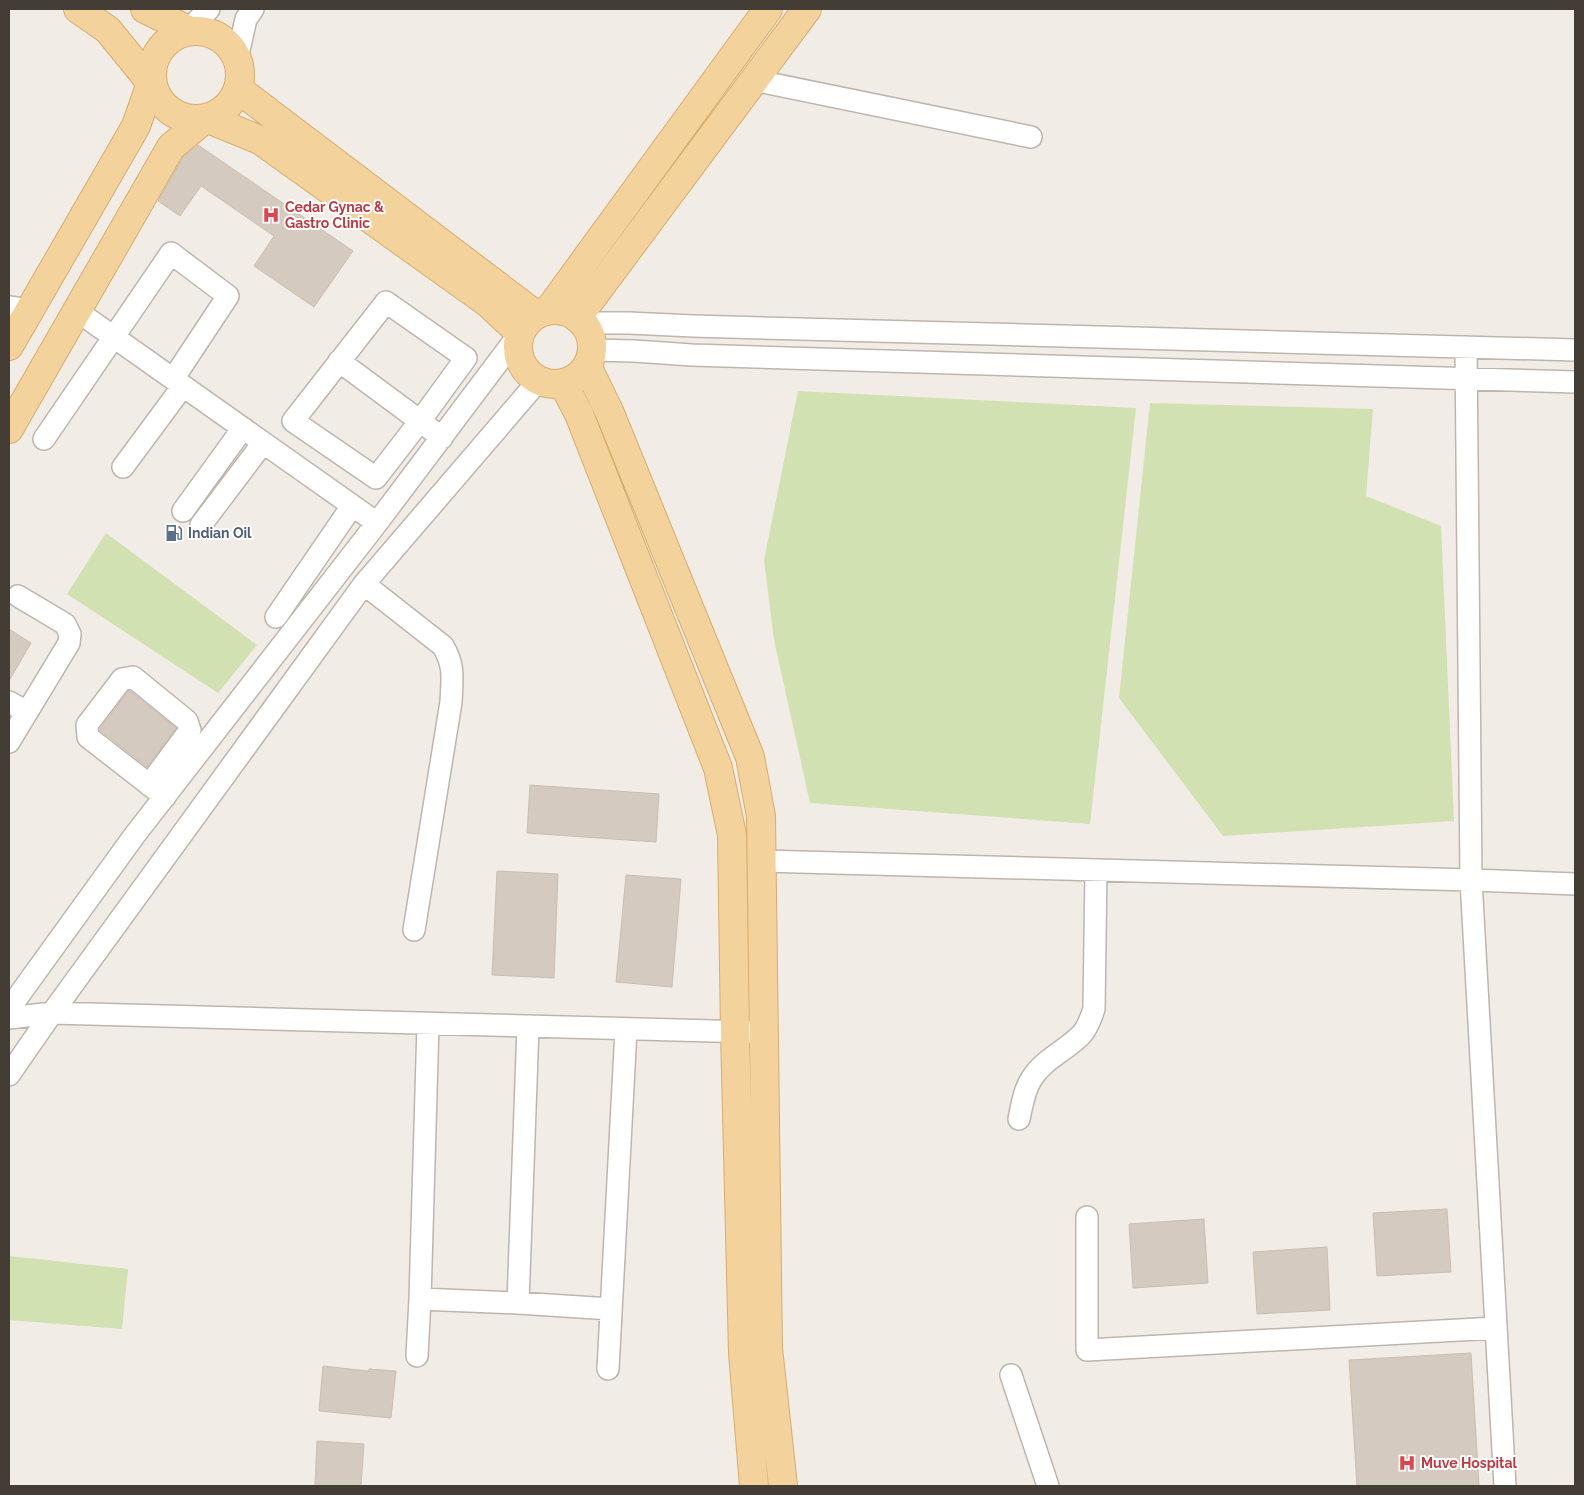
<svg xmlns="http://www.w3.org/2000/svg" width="1584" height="1495" viewBox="0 0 1584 1495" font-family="Raleway,sans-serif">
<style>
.green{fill:#d1e1b2}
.building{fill:#d4cabf;stroke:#cbbeb1}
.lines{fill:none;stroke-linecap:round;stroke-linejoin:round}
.minor-casing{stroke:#beb6ac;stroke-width:24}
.major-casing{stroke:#d7ad6e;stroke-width:30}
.minor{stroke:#fff;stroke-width:21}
.major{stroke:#f3d29c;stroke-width:28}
.labels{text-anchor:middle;stroke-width:4;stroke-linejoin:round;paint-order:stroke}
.health-label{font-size:14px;font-weight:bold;fill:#be3a42;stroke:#fff;text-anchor:start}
.service-label{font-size:14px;font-weight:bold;fill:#4e5e75;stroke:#fff;text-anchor:start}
</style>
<rect width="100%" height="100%" fill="#f1ece6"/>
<path class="green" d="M 798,391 L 1136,408 L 1090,824 L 810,803 L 774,640 L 764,560 Z
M 1150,403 L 1373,409 L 1366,496 L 1441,526 L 1454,821 L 1223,836 L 1119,698 Z
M 106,533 L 257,645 L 218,693 L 67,594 Z
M 9,1256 L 128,1269 L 122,1329 L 9,1320 Z"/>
<path class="building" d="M 198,145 L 353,251 L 314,307 L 254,266 L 274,236 L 201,186 L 180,216 L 158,201 L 183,157 Z
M 9,629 L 31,643 L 9,681 Z
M 129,690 L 176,728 L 147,767 L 100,730 L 100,729 Z
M 530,785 L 659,794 L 656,842 L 527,833 Z
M 497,871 L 558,874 L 554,978 L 492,975 Z
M 626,875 L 681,879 L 672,987 L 616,982 Z
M 1447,1209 L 1451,1272 L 1377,1276 L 1373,1213 Z
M 1204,1219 L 1208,1283 L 1133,1288 L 1129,1224 Z
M 1327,1247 L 1330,1310 L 1257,1314 L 1253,1252 Z
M 1471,1353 L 1479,1486 L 1357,1486 L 1349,1360 Z
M 323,1366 L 368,1371 L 369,1369 L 396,1371 L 391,1418 L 319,1411 Z
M 317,1441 L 364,1444 L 361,1486 L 315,1486 Z"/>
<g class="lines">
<g class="minor-casing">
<path id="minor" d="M 188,30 L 209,9
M 237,59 L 246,19 L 253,9
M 753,80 L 1031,137
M 9,307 L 30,310
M 77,311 L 377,523
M 583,323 L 629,323 L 693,326 L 1575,350
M 1466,347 L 1471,880 L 1505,1486
M 592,350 L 634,351 L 692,355 L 1575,382
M 339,361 L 420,421 L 466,358 L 386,302 L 293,421 L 376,478 L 420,421 L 442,438
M 44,439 L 171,253 L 228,296 L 173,379
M 123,467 L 183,386
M 183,511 L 243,428
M 201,525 L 263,443
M 364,584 L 443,646 C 455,666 452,679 451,702 L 414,930
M 276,617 L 352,506
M 9,702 L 27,712
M 9,742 L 69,643 L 70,634 L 65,624 L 18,596
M 149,785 L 190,730 L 187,721 L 133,677 L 122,679 L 87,725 L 88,737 L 165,797
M 761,861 L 1471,880 L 1575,884
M 9,1009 L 134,836 L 377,523 L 520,333
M 9,1018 L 52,1013 L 750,1032
M 9,1075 L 52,1013 L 364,584 L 539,380
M 1019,1119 C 1022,1105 1024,1090 1032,1078 C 1044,1059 1067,1050 1082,1034 C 1088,1027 1091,1018 1094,1009 L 1096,870
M 1087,1217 L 1087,1350 L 1496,1328
M 420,1299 L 518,1303 L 611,1309
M 518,1303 L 528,1027
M 417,1356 L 420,1299 L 428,1024
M 608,1369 L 626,1030
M 1011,1375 L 1048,1486"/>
</g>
<g class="major-casing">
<path id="major" d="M 145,9 L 188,30
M152 75a44 44 0 1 1 88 0a44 44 0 1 1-88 0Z
M 238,89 L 536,315
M518 347a37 37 0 1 1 74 0a37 37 0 1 1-74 0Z
M 548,311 L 768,9
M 577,318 L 807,9
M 9,346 L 136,126 L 151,83 L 108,30 L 78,9
M 587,366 L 609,411 L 750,757 L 761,816 L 768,1348 L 783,1486
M 563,383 L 579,414 L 718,768 L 732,835 L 735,1033 L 743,1353 L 754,1486
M 9,429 L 171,147 L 206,118 L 260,140 L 488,303 L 520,333"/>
</g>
<use href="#minor" class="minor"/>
<use href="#major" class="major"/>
</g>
<defs>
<g id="hospital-bare" transform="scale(1.35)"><path d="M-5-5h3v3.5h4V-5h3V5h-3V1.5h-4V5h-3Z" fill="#e0444e" stroke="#fff" stroke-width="2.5" paint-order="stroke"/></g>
<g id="fuel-bare" transform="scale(1.35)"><path d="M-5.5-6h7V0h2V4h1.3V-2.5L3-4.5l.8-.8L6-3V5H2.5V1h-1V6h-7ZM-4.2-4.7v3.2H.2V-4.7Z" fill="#5c6f8a" stroke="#fff" stroke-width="2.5" paint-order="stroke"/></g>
</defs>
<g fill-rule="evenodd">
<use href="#hospital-bare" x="271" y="215"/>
<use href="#fuel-bare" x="174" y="533"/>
<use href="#hospital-bare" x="1407" y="1463"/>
</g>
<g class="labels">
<g class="health-label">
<text x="285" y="212">Cedar Gynac &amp;<tspan x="285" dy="16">Gastro Clinic</tspan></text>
<text x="1421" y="1468">Muve Hospital</text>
</g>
<g class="service-label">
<text x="188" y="538">Indian Oil</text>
</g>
</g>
<rect width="1584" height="1495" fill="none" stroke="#433d36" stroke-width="20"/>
</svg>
